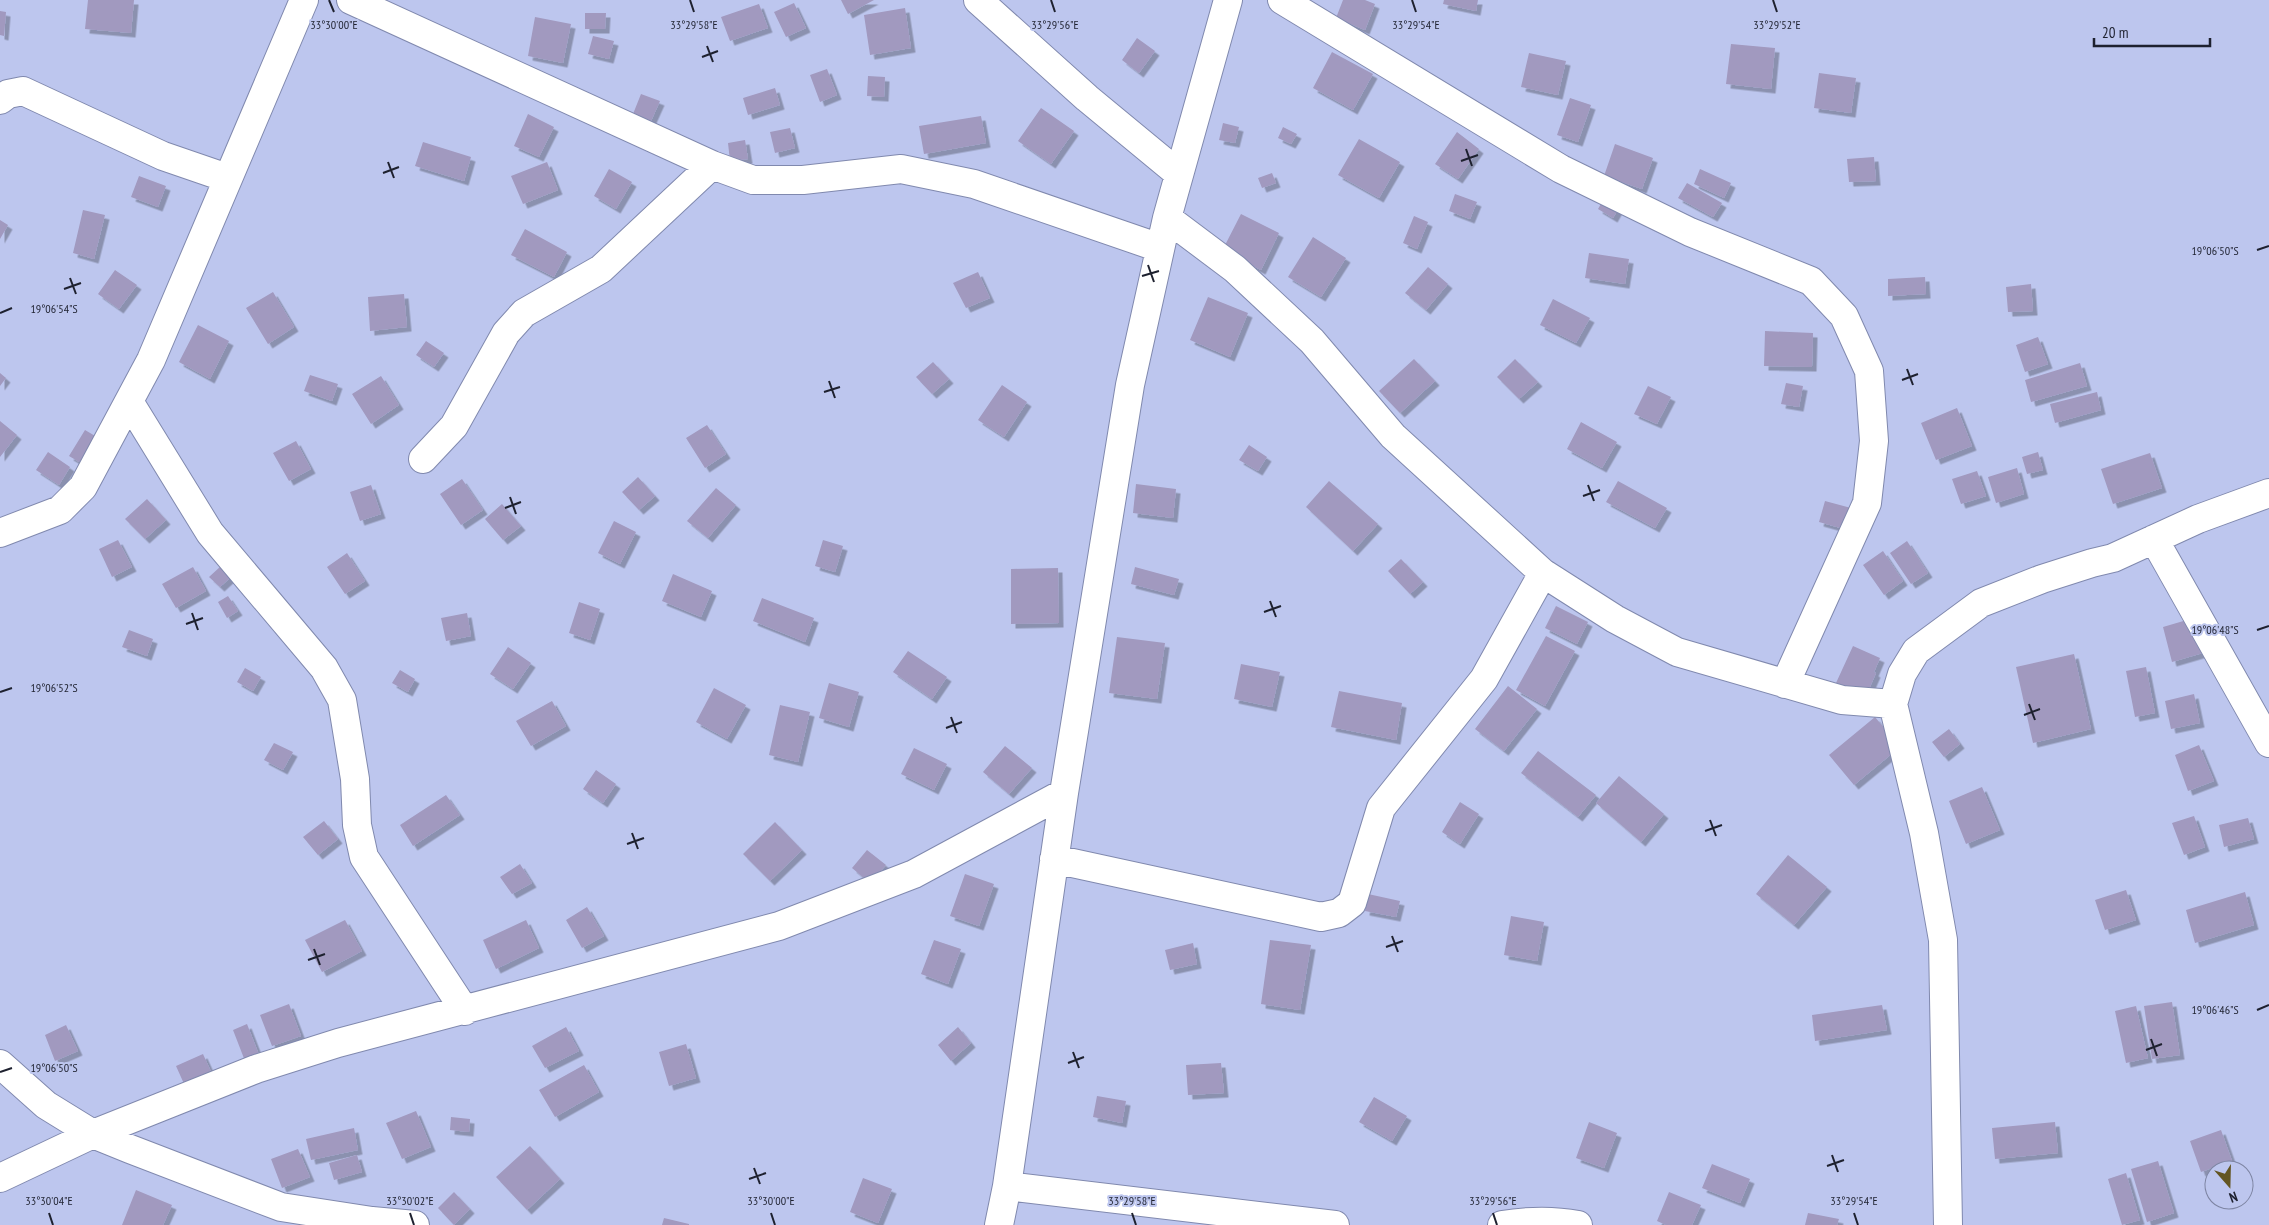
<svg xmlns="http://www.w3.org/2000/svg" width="2269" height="1225" viewBox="0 0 2269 1225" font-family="'PT Sans Narrow',sans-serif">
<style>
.building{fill:#a199bf;filter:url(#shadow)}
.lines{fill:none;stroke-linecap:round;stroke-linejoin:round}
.street-casing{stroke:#8089ae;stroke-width:30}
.street{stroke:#fff;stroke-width:28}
.ticks{fill:none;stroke:#1e212f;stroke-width:2}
.ticks-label{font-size:12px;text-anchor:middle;fill:#1e212f;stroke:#bdc6ee;stroke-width:4;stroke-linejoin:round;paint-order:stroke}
</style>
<defs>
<filter id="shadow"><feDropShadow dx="4.5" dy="4.5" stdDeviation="0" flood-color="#0004"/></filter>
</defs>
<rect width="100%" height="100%" fill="#bdc6ee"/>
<path class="building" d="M 88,0 L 134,0 L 131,33 L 85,29 Z
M 841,0 L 874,0 L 848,14 Z
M 1343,0 L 1365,0 L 1375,4 L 1365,30 L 1336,18 Z
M 1444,0 L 1478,0 L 1476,11 L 1443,4 Z
M 794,3 L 806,28 L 786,37 L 774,12 Z
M 759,4 L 768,28 L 730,41 L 721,17 Z
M 905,8 L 911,48 L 870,55 L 864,15 Z
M 0,11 L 6,12 L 4,36 L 0,35 Z
M 585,13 L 606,13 L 605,29 L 585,29 Z
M 535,17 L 571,24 L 563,63 L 528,56 Z
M 593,36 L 614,41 L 609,59 L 588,54 Z
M 1137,38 L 1155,51 L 1139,73 L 1122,60 Z
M 1731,44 L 1775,48 L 1771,89 L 1726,84 Z
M 1332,52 L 1373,74 L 1353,110 L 1313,88 Z
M 1529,53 L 1566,61 L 1558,95 L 1521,87 Z
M 827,69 L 837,95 L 820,102 L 810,75 Z
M 1819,73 L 1856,78 L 1851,113 L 1814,108 Z
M 868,76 L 885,77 L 884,97 L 867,96 Z
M 775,88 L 780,105 L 748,115 L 743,98 Z
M 641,94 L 660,101 L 651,121 L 633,114 Z
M 1570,98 L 1591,105 L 1578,142 L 1557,135 Z
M 1041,108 L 1074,131 L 1051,164 L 1018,141 Z
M 528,114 L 554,127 L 539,157 L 514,146 Z
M 981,116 L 986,143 L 924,154 L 919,126 Z
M 1223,123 L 1239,127 L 1235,143 L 1219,140 Z
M 1283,127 L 1297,134 L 1291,144 L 1278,138 Z
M 790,128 L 795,148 L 775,153 L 770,132 Z
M 1457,132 L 1479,149 L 1458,179 L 1435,164 Z
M 1359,139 L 1400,162 L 1379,198 L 1338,175 Z
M 745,140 L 748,159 L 730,161 L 728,143 Z
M 423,142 L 471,157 L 464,181 L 415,166 Z
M 1615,144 L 1653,158 L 1642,189 L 1604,176 Z
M 1874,157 L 1876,181 L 1849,182 L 1847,159 Z
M 547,162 L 558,190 L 523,204 L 511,176 Z
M 609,169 L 632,182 L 616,209 L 594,196 Z
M 1700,169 L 1731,183 L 1724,198 L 1694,184 Z
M 1272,173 L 1276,183 L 1262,188 L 1258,178 Z
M 139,176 L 166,186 L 158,207 L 131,197 Z
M 1687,183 L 1722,203 L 1713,217 L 1678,198 Z
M 1455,194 L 1477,202 L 1470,219 L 1449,211 Z
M 1606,195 L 1621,204 L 1613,218 L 1598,209 Z
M 83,210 L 105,215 L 94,259 L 73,253 Z
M 1241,214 L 1279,233 L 1261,270 L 1222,251 Z
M 1414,216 L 1428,222 L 1417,249 L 1403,243 Z
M 0,220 L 8,225 L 0,239 Z
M 525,229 L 567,252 L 554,277 L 511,255 Z
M 1313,237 L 1346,258 L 1321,297 L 1288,277 Z
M 1589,253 L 1629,259 L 1625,284 L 1585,278 Z
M 1428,267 L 1448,284 L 1426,310 L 1405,293 Z
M 115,270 L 137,285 L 119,309 L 98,294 Z
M 978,272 L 990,298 L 966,308 L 953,283 Z
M 1925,277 L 1926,294 L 1888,296 L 1888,279 Z
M 2031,284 L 2033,311 L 2008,312 L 2006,287 Z
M 273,292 L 294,327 L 268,344 L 246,308 Z
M 404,294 L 407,327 L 370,331 L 368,297 Z
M 1208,297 L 1248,313 L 1230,357 L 1190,340 Z
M 1553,299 L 1590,318 L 1576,343 L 1540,325 Z
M 198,325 L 229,341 L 210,379 L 179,362 Z
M 1765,331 L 1813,333 L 1812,367 L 1764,366 Z
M 2038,337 L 2048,364 L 2025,372 L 2016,345 Z
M 426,341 L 444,353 L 434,367 L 416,355 Z
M 1414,359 L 1435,381 L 1400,413 L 1379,391 Z
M 1515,359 L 1538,382 L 1519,399 L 1497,377 Z
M 933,362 L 949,379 L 932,394 L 916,377 Z
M 2080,363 L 2087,386 L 2031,402 L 2025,380 Z
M 0,373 L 6,378 L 0,386 Z
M 310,375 L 338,384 L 332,401 L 304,391 Z
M 381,376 L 399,405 L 371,424 L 352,394 Z
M 1786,383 L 1803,386 L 1799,407 L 1781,404 Z
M 1002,385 L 1027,402 L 1004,437 L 978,420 Z
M 1648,386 L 1671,397 L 1657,424 L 1634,414 Z
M 2097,392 L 2101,410 L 2055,423 L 2050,404 Z
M 1957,408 L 1972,446 L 1936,460 L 1921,423 Z
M 0,421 L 17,435 L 0,457 Z
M 1581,422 L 1617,442 L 1602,468 L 1567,449 Z
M 707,425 L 726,454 L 705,468 L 686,438 Z
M 85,430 L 107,443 L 91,469 L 69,456 Z
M 296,441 L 311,469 L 289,481 L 273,453 Z
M 1249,445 L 1267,457 L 1258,471 L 1239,460 Z
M 48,452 L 70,467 L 59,485 L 36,470 Z
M 2038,452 L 2043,470 L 2027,474 L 2022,457 Z
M 2150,453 L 2162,488 L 2113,504 L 2101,469 Z
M 2017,468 L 2024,494 L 1996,503 L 1988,477 Z
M 1977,471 L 1986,496 L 1961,504 L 1952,479 Z
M 638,477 L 655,496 L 639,510 L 622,492 Z
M 462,479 L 483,510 L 461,525 L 440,494 Z
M 1329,481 L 1378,524 L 1353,551 L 1306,507 Z
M 1618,481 L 1667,508 L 1655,528 L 1606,502 Z
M 1136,484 L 1176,489 L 1173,518 L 1133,513 Z
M 371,485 L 381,514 L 360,521 L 350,492 Z
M 716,488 L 736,505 L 708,538 L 687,521 Z
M 147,499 L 166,520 L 145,539 L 125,519 Z
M 1825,501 L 1851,508 L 1844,529 L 1819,522 Z
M 502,504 L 521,526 L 503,540 L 485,519 Z
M 614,521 L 636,532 L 620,564 L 598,553 Z
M 118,540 L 132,567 L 112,577 L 99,549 Z
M 823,540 L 843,546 L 835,572 L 815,566 Z
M 1907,541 L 1928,573 L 1911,584 L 1890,553 Z
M 1883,551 L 1903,581 L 1884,595 L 1863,565 Z
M 347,553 L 365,581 L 345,594 L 327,567 Z
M 1401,559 L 1423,582 L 1410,594 L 1388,571 Z
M 221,566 L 232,576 L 220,587 L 209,577 Z
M 193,567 L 206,591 L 176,608 L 162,584 Z
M 1135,567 L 1179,579 L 1174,595 L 1131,584 Z
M 1058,568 L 1059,623 L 1011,624 L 1011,569 Z
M 673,574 L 712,591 L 701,617 L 662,601 Z
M 228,596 L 238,611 L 227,618 L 218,602 Z
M 762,598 L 814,618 L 805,642 L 753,621 Z
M 579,602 L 600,609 L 590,640 L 569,633 Z
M 1556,606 L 1588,622 L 1577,644 L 1545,628 Z
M 467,613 L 471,636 L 446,641 L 441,618 Z
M 2197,617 L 2206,652 L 2172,662 L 2163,627 Z
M 129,630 L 153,639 L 147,656 L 122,647 Z
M 1546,636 L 1575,651 L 1545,706 L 1516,690 Z
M 1117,637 L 1165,643 L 1157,699 L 1109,693 Z
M 1853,646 L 1880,658 L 1874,672 L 1876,673 L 1866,696 L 1836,683 Z
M 508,647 L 531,663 L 513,689 L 490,674 Z
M 908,651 L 947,677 L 932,699 L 893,672 Z
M 2074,654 L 2091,729 L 2033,743 L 2016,667 Z
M 1241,664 L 1280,672 L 1272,707 L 1234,699 Z
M 2146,667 L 2155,713 L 2135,717 L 2126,671 Z
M 245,668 L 261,677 L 253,691 L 237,682 Z
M 400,670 L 415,679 L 408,692 L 392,683 Z
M 829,683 L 859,692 L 849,727 L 819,718 Z
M 1508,686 L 1537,709 L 1504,751 L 1475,729 Z
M 714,688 L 746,705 L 727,739 L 696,722 Z
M 1339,691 L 1402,703 L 1396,740 L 1331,727 Z
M 2194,694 L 2200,723 L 2171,729 L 2165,701 Z
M 552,701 L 566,726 L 531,746 L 516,721 Z
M 780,705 L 810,712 L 798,762 L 769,755 Z
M 1875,717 L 1900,747 L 1854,785 L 1829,755 Z
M 1949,729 L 1960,744 L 1944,757 L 1932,742 Z
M 274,743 L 293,752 L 283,770 L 264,760 Z
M 2199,745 L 2214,781 L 2188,791 L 2175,755 Z
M 1005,746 L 1032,768 L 1009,794 L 983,772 Z
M 914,748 L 947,764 L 934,790 L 901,774 Z
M 1538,751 L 1596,795 L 1578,817 L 1521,773 Z
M 596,770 L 616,784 L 603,803 L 583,789 Z
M 1619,776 L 1664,814 L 1641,842 L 1596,803 Z
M 1982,787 L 2000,830 L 1966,844 L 1949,801 Z
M 446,795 L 460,815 L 413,846 L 400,825 Z
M 1460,802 L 1479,814 L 1460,844 L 1442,832 Z
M 2194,816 L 2205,847 L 2184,855 L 2172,823 Z
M 2248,818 L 2254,839 L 2224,847 L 2219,825 Z
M 324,821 L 338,839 L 318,855 L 303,837 Z
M 775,822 L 802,850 L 770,881 L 743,854 Z
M 867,850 L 886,865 L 870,883 L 852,868 Z
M 1788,855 L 1827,887 L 1794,925 L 1756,894 Z
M 520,864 L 532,883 L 512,894 L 500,877 Z
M 965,874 L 994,884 L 979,926 L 950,916 Z
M 2126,890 L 2136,920 L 2105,930 L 2095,900 Z
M 2245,892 L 2254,925 L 2195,943 L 2186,910 Z
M 1368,894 L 1400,901 L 1396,917 L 1365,911 Z
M 587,907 L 604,936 L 582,948 L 566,920 Z
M 1511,916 L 1544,922 L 1537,961 L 1504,955 Z
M 345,920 L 362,951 L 322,972 L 305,940 Z
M 526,920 L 539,948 L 496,969 L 483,940 Z
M 934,940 L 961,949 L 948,984 L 921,974 Z
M 1270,940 L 1311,945 L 1300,1010 L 1261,1004 Z
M 1193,943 L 1197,964 L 1170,970 L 1165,950 Z
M 2172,1002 L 2180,1055 L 2152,1059 L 2144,1006 Z
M 289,1004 L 301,1036 L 272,1046 L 260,1015 Z
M 1882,1005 L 1887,1030 L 1815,1041 L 1812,1015 Z
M 2136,1006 L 2148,1058 L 2126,1063 L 2115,1011 Z
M 247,1024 L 259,1055 L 245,1061 L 233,1030 Z
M 66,1025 L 78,1051 L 55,1061 L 45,1035 Z
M 566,1027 L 579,1051 L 545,1068 L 532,1046 Z
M 958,1027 L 971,1043 L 951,1061 L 938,1045 Z
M 686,1044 L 696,1078 L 669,1086 L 659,1052 Z
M 203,1054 L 212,1074 L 185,1086 L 176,1066 Z
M 1221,1063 L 1224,1093 L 1188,1095 L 1186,1065 Z
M 584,1065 L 599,1092 L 555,1117 L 539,1090 Z
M 1097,1096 L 1126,1101 L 1122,1123 L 1093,1117 Z
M 1374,1097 L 1407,1116 L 1392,1141 L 1359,1122 Z
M 416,1111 L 431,1147 L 402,1159 L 386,1123 Z
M 451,1117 L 470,1119 L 469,1132 L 450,1130 Z
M 1589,1122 L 1617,1133 L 1604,1168 L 1576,1158 Z
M 2055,1122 L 2058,1153 L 1995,1159 L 1992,1128 Z
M 354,1128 L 358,1150 L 311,1160 L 306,1139 Z
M 2221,1130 L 2232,1161 L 2201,1172 L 2190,1141 Z
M 530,1146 L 560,1179 L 527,1210 L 496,1177 Z
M 298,1149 L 310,1177 L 282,1188 L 271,1159 Z
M 357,1155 L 362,1172 L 334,1180 L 329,1163 Z
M 2158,1161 L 2174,1213 L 2147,1222 L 2131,1169 Z
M 1712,1164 L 1750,1179 L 1740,1203 L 1702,1188 Z
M 2126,1173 L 2140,1220 L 2122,1225 L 2108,1179 Z
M 863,1178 L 892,1189 L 878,1223 L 850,1212 Z
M 136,1190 L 172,1205 L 163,1225 L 122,1225 Z
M 454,1192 L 470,1209 L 454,1225 L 438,1208 Z
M 1669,1192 L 1701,1205 L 1692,1225 L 1666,1225 L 1657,1221 Z
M 1808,1213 L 1839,1219 L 1837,1225 L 1805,1225 Z
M 664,1218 L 689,1224 L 689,1225 L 662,1225 Z"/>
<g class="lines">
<g class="street-casing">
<path id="street" d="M 351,0 L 712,165 L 753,180 L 803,180 L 901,169 L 974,184 L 1160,248
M 978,0 L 1087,98 L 1179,174
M 1282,0 L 1561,169 L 1690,232 L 1811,281 L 1844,316 L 1869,371 L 1874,441 L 1867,503 L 1785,684
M 0,100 L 8,94 L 23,91 L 163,156 L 227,178
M 1167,218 L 1235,269 L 1312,341 L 1393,436 L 1543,573 L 1615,619 L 1677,652 L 1842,700 L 1893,704 L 1924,833 L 1943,940 L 1948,1225
M 130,403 L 210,533 L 324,668 L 342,700 L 355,779 L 357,825 L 364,857 L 465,1011
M 423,459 L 454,426 L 506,333 L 524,313 L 601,269 L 712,165
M 0,533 L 60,510 L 83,487 L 151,360 L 304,0
M 2154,539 L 2269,743
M 1893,704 L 1902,674 L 1916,651 L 1981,603 L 2042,579 L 2092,563 L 2113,558 L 2198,519 L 2269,493
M 1054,859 L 1321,917 L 1339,913 L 1352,903 L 1381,808 L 1484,679 L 1543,573
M 0,1064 L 46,1105 L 93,1134 L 130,1149 L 281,1207 L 372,1221 L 415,1225
M 0,1178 L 93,1134 L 256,1069 L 338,1043 L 779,926 L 914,874 L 1064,793
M 1007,1186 L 1335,1225
M 999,1225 L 1007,1186 L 1064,793 L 1130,385 L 1167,218 L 1228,0
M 1502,1225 C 1527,1221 1552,1220 1578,1225"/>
</g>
<use href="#street" class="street"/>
</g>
<path class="ticks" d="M 329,0 L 334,12M 690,0 L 694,12M 1051,0 L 1055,12M 1412,0 L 1416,12M 1773,0 L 1777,12M 707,46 L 713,62M 702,57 L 718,51M 1466,149 L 1472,166M 1461,161 L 1478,155M 388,162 L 394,178M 383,173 L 399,167M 2257,250 L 2269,246M 1148,265 L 1154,282M 1142,276 L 1159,271M 70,278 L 76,294M 64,289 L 81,283M 0,313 L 12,308M 1907,369 L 1913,385M 1902,380 L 1918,374M 829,381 L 835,398M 824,392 L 840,387M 1588,485 L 1594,501M 1583,496 L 1600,490M 510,497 L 516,514M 505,508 L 521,502M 1270,601 L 1276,617M 1264,612 L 1281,606M 192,613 L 198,630M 186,624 L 203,618M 2257,630 L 2269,626M 0,692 L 12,688M 2029,704 L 2035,720M 2024,715 L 2040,709M 951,717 L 957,733M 946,728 L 962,722M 1710,820 L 1716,836M 1705,831 L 1722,825M 632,833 L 638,849M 627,844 L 644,838M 1392,936 L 1398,952M 1386,947 L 1403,941M 314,949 L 320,965M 308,960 L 325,954M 2257,1010 L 2269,1005M 2151,1039 L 2157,1056M 2146,1050 L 2162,1044M 1073,1052 L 1079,1068M 1068,1063 L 1084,1057M 0,1072 L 12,1068M 1832,1155 L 1838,1172M 1827,1166 L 1844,1160M 754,1168 L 760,1184M 749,1179 L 766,1173M 49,1213 L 53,1225M 410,1213 L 414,1225M 771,1213 L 775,1225M 1132,1213 L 1136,1225M 1493,1213 L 1497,1225M 1854,1213 L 1858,1225"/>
<g class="ticks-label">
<text x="334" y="29">33°30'00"E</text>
<text x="694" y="29">33°29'58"E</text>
<text x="1055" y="29">33°29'56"E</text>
<text x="1416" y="29">33°29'54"E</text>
<text x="1777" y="29">33°29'52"E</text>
<text x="2215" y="255">19°06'50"S</text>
<text x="54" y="313">19°06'54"S</text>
<text x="2215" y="634">19°06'48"S</text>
<text x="54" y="692">19°06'52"S</text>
<text x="2215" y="1014">19°06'46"S</text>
<text x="54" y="1072">19°06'50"S</text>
<text x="49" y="1205">33°30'04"E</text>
<text x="410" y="1205">33°30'02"E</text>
<text x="771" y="1205">33°30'00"E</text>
<text x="1132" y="1205">33°29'58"E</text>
<text x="1493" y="1205">33°29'56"E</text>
<text x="1854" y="1205">33°29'54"E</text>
</g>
<g transform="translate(2229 1185) rotate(160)"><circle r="24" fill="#bdc6ee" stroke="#7d84a2"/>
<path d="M0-4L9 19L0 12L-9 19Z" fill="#635522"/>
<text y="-8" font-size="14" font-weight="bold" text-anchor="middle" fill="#1e212f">N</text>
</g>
<path d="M2094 38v8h116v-8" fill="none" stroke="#1e212f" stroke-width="2.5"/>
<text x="2102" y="38" font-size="15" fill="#1e212f" stroke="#bdc6ee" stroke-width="4" paint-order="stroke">20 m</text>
</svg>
